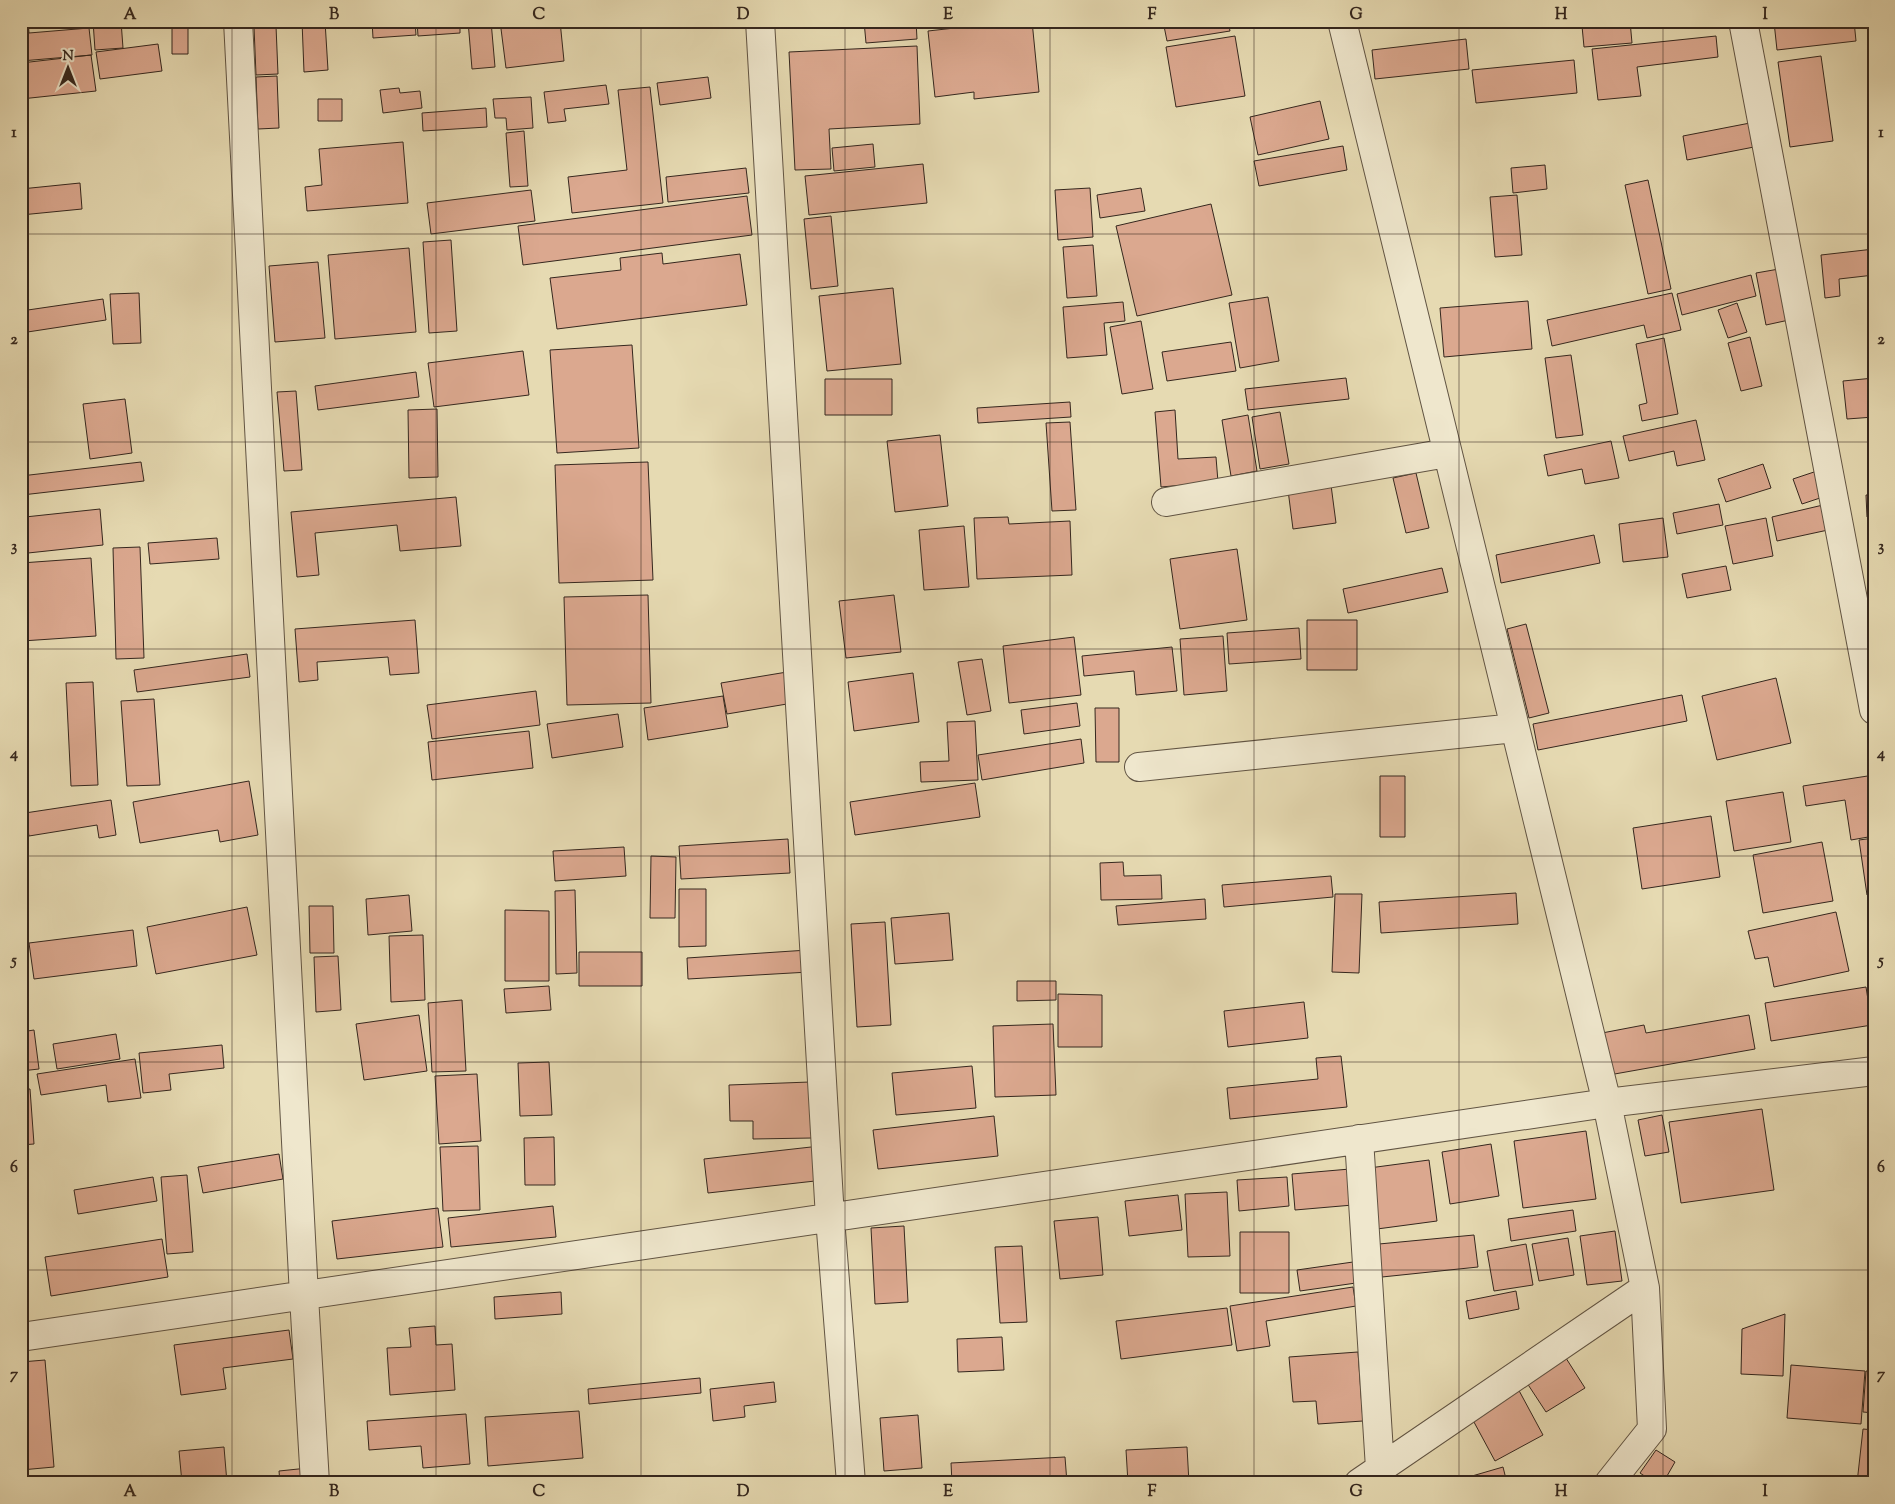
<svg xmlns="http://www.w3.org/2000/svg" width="1895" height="1504" viewBox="0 0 1895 1504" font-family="'Sorts Mill Goudy',serif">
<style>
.building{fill:#dba88f;stroke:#35271e}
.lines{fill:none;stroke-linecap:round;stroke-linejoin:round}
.street-casing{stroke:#615443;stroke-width:30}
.street{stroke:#efe7cd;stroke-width:28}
.grid{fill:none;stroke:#35271e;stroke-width:1;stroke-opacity:0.55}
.neatline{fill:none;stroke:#35271e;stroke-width:2}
.grid-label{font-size:16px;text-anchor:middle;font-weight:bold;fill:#35271e}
</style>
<rect width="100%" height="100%" fill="#e6dab2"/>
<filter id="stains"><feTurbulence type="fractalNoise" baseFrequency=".004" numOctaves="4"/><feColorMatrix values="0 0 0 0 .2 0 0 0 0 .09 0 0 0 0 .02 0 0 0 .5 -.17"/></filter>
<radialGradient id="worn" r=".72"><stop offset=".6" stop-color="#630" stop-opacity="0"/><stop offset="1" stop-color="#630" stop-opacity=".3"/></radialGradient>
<path class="building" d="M 21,21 L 28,21 L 29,33 L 89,28 L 92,55 L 21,61 Z
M 93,21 L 121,21 L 123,48 L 95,50 Z
M 254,21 L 276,21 L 277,23 L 255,25 Z
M 302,21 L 325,21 L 328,70 L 304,72 Z
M 372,21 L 415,21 L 416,35 L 373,38 Z
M 417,21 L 460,21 L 460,33 L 418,36 Z
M 468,21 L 491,21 L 495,67 L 472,69 Z
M 500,21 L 560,21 L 564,61 L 506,68 Z
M 644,21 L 663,21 L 663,24 L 645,26 Z
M 864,21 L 916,21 L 917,39 L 866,43 Z
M 1017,21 L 1032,21 L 1039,92 L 974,99 L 974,92 L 935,97 L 928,31 Z
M 1163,21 L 1228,21 L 1230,31 L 1167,41 Z
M 1630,21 L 1632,43 L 1584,47 L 1582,26 Z
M 1781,21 L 1854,21 L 1856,41 L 1777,50 L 1774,22 Z
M 172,25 L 188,25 L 188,54 L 172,54 Z
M 276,26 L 278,74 L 256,75 L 254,27 Z
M 1235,36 L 1245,96 L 1176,107 L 1166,47 Z
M 1716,36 L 1718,57 L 1637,67 L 1641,96 L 1598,100 L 1592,49 Z
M 1466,39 L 1469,69 L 1375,79 L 1372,50 Z
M 158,44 L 162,71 L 100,79 L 96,52 Z
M 917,46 L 920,124 L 829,129 L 831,169 L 795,170 L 789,52 Z
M 91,55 L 96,91 L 21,99 L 21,63 Z
M 1821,56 L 1833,141 L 1790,147 L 1778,62 Z
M 1574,60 L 1577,93 L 1476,103 L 1472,70 Z
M 277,76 L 279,128 L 258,129 L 256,77 Z
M 708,77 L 711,98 L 660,105 L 657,83 Z
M 606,85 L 609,104 L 564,109 L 566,121 L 548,123 L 544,92 Z
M 650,87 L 663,203 L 572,213 L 568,177 L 627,170 L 618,90 Z
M 399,88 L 400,93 L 420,91 L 422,108 L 383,113 L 380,90 Z
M 531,97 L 533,128 L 507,130 L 506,118 L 495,118 L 493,99 Z
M 318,99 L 342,99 L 342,121 L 318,121 Z
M 1320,101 L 1329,139 L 1258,155 L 1250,117 Z
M 486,108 L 487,127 L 423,131 L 422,113 Z
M 1750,123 L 1754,147 L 1687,160 L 1683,136 Z
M 524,131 L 528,186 L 510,187 L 506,133 Z
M 403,142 L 408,203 L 307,211 L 305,187 L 322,185 L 319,149 Z
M 873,144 L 875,167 L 834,171 L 832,148 Z
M 1343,146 L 1347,170 L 1259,186 L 1254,161 Z
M 923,164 L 927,203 L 809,215 L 805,176 Z
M 1545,165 L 1547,189 L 1513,193 L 1511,168 Z
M 746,168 L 749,193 L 668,202 L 666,177 Z
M 1648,180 L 1671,289 L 1648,294 L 1625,185 Z
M 80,183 L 82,209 L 21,215 L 21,189 Z
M 1090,188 L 1093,237 L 1058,240 L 1055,190 Z
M 1141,188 L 1145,211 L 1100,218 L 1097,195 Z
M 531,190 L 535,221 L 431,234 L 427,203 Z
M 1517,195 L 1522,255 L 1495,257 L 1490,197 Z
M 747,196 L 752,235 L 523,265 L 518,226 Z
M 1211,204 L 1232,295 L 1137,316 L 1116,226 Z
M 831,216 L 838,286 L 811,289 L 804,219 Z
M 451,240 L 457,331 L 429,333 L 423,242 Z
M 1093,245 L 1097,296 L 1067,298 L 1063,247 Z
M 409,248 L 416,332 L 335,339 L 328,255 Z
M 1874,249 L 1874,275 L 1839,279 L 1840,296 L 1825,298 L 1821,255 Z
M 662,253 L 663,264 L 740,254 L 747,305 L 557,329 L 550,278 L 621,270 L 620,258 Z
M 318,262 L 325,338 L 275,342 L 269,266 Z
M 1779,269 L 1789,320 L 1766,325 L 1756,273 Z
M 1751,275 L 1756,296 L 1682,315 L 1677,294 Z
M 893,288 L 901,364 L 827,371 L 819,296 Z
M 139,293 L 141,343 L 113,344 L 110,294 Z
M 1672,293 L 1681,330 L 1647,338 L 1644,325 L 1552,346 L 1547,320 Z
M 1268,297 L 1279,361 L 1240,368 L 1229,303 Z
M 103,299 L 106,320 L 21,333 L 21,311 Z
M 1528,301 L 1532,349 L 1444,357 L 1440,308 Z
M 1123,302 L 1125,321 L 1104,323 L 1107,355 L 1067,358 L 1063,307 Z
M 1737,303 L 1747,332 L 1728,338 L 1718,310 Z
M 1141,321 L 1153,389 L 1122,394 L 1110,327 Z
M 1750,337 L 1762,386 L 1741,391 L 1728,343 Z
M 1664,338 L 1678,414 L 1642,421 L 1639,405 L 1647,403 L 1636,344 Z
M 1231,342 L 1236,371 L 1167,381 L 1162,352 Z
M 632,345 L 639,448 L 557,453 L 550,350 Z
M 523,351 L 529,395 L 434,407 L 428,363 Z
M 1571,355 L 1583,435 L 1556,438 L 1545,358 Z
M 416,372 L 419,397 L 318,410 L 315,386 Z
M 1346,378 L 1349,399 L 1248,410 L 1245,389 Z
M 1874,378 L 1874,417 L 1847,419 L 1843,381 Z
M 825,379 L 892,379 L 892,415 L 825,415 Z
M 296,391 L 302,470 L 284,471 L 277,392 Z
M 125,399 L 132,453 L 90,459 L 83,404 Z
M 1070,402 L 1071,417 L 978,423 L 977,408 Z
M 437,409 L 438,477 L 409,478 L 408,410 Z
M 1175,410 L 1178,459 L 1216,457 L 1218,482 L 1161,487 L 1155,412 Z
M 1280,412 L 1289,464 L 1260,469 L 1252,417 Z
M 1248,415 L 1257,471 L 1231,476 L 1222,420 Z
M 1696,420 L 1705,460 L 1677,466 L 1674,451 L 1629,461 L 1623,436 Z
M 1070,422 L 1076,510 L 1052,511 L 1046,423 Z
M 940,435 L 948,506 L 895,512 L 887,441 Z
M 1611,441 L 1619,478 L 1585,484 L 1582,469 L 1548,476 L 1544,455 Z
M 141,462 L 144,481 L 22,495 L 21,476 Z
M 648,462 L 653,580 L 559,583 L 555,465 Z
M 1763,464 L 1771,488 L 1726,502 L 1718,479 Z
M 1820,470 L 1829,495 L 1802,504 L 1793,479 Z
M 1416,473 L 1429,528 L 1406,533 L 1393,478 Z
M 1331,485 L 1336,523 L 1293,529 L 1288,490 Z
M 1866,495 L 1874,495 L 1874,516 L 1867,517 Z
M 456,497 L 461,546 L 400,551 L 397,525 L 315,533 L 319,575 L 297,577 L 291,512 Z
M 1719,504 L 1723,525 L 1677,534 L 1673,513 Z
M 1823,505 L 1828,530 L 1777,541 L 1772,517 Z
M 100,509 L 103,545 L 28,553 L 25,517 Z
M 1008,517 L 1009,524 L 1070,521 L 1072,575 L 977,579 L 974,518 Z
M 1663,518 L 1668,557 L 1623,562 L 1619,524 Z
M 1766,518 L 1773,556 L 1733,564 L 1725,526 Z
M 964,526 L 969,587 L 924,590 L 919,530 Z
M 1594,535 L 1600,563 L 1501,583 L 1496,555 Z
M 217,538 L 219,559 L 150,564 L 148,543 Z
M 140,547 L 144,658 L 116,659 L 113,548 Z
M 1237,549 L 1247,620 L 1180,629 L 1170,559 Z
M 91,558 L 96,636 L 22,641 L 21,563 Z
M 1726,566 L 1731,590 L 1687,598 L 1682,574 Z
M 1442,568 L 1448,592 L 1348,613 L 1343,589 Z
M 648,595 L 651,703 L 567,705 L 564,597 Z
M 894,595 L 901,652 L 846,658 L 839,601 Z
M 415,620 L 419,673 L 390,675 L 388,657 L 317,662 L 318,680 L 299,682 L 295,629 Z
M 1307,620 L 1357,620 L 1357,670 L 1307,670 Z
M 1526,624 L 1549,713 L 1529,718 L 1507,629 Z
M 1299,628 L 1301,659 L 1229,664 L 1227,633 Z
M 1223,636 L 1227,691 L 1184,695 L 1180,639 Z
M 1074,637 L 1081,695 L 1009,703 L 1003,646 Z
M 1172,647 L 1177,691 L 1136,695 L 1134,671 L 1084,676 L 1082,656 Z
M 247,654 L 250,677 L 137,692 L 134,670 Z
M 982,659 L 991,711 L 967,715 L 958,662 Z
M 787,672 L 793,703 L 727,714 L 721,683 Z
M 913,673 L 919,722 L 854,731 L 848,682 Z
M 1776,678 L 1791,743 L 1717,760 L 1702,696 Z
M 93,682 L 98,785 L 71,786 L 66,683 Z
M 536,691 L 540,725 L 432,739 L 427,705 Z
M 1682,695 L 1687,721 L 1538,750 L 1533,724 Z
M 723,696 L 728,727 L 648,740 L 644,708 Z
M 154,699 L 160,785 L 127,786 L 121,701 Z
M 1077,703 L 1080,726 L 1024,734 L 1021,710 Z
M 1095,708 L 1119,708 L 1119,762 L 1096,762 Z
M 618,714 L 623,747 L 552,758 L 547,724 Z
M 975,721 L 978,780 L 921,782 L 920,762 L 949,761 L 947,722 Z
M 529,731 L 533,768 L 432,780 L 428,742 Z
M 1081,739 L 1084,763 L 982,780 L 978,755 Z
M 1874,775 L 1874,836 L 1851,840 L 1845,800 L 1806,806 L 1803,786 Z
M 1380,776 L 1405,776 L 1405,837 L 1380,837 Z
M 249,781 L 258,835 L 220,842 L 218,830 L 140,843 L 133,802 Z
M 975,783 L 980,817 L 855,835 L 850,802 Z
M 1783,792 L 1791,842 L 1734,851 L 1726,801 Z
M 111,800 L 116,835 L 99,838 L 97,825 L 29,836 L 25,813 Z
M 1711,816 L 1720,877 L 1642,889 L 1633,828 Z
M 1874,838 L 1874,894 L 1867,895 L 1859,840 Z
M 788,839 L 790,873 L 681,879 L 679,846 Z
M 1822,842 L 1833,901 L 1763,913 L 1753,855 Z
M 624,847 L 626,876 L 555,881 L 553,851 Z
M 651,856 L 676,857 L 675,918 L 650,918 Z
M 1123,862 L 1124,876 L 1161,875 L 1162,899 L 1101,900 L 1100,863 Z
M 1331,876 L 1333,897 L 1224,907 L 1222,885 Z
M 679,889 L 706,889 L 706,946 L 679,947 Z
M 575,890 L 577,973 L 556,974 L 555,891 Z
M 1516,893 L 1518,924 L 1381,933 L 1379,902 Z
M 1335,894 L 1362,894 L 1359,973 L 1332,972 Z
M 409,895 L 412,931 L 368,935 L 366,899 Z
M 1205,899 L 1206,919 L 1118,925 L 1116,906 Z
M 309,906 L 333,906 L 334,953 L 310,953 Z
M 247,907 L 257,955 L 156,974 L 147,927 Z
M 505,910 L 549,911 L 549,981 L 505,981 Z
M 1836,912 L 1849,971 L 1774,987 L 1768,957 L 1755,959 L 1748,931 Z
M 949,913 L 953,960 L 895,964 L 891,918 Z
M 885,922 L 891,1025 L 857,1027 L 851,924 Z
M 133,930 L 137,966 L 34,979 L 29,943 Z
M 423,935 L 425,1000 L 391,1002 L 389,936 Z
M 808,950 L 809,972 L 688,979 L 687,958 Z
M 579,952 L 642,952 L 642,986 L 579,986 Z
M 338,956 L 341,1010 L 316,1012 L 314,957 Z
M 1017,981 L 1056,981 L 1056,1000 L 1017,1001 Z
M 549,986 L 551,1010 L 506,1013 L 504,989 Z
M 1866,987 L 1872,1025 L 1771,1041 L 1765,1003 Z
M 1058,994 L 1102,995 L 1102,1047 L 1058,1047 Z
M 462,1000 L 466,1071 L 432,1072 L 428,1003 Z
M 1304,1002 L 1308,1038 L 1228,1047 L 1224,1011 Z
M 419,1015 L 427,1071 L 364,1080 L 356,1024 Z
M 1749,1015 L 1755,1049 L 1609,1075 L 1602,1033 L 1644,1025 L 1646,1033 Z
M 1053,1024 L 1056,1095 L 995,1097 L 993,1026 Z
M 34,1030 L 39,1069 L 21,1071 L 21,1032 Z
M 116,1034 L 120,1059 L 57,1069 L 53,1044 Z
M 222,1045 L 224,1068 L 169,1074 L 171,1090 L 143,1093 L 139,1053 Z
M 1341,1056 L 1347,1107 L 1230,1119 L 1227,1088 L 1318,1079 L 1316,1058 Z
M 135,1059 L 141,1098 L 108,1102 L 106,1085 L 41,1095 L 37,1074 Z
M 549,1062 L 552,1115 L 520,1116 L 518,1063 Z
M 972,1066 L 976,1108 L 896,1115 L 892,1073 Z
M 477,1074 L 481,1141 L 439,1144 L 435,1076 Z
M 810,1082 L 812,1138 L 753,1139 L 753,1121 L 730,1121 L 729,1085 Z
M 21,1089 L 30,1089 L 34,1144 L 21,1145 Z
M 1762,1109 L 1774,1190 L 1681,1203 L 1669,1122 Z
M 1662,1115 L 1669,1152 L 1645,1156 L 1638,1120 Z
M 994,1116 L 998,1156 L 878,1169 L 873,1130 Z
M 1586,1131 L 1596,1199 L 1523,1208 L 1514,1141 Z
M 554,1137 L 555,1185 L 525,1185 L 524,1138 Z
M 1491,1144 L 1499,1196 L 1450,1204 L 1442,1152 Z
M 478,1146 L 480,1210 L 443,1211 L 440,1147 Z
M 820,1146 L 824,1180 L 708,1193 L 704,1159 Z
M 279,1154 L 283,1179 L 203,1193 L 198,1167 Z
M 1429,1160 L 1437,1221 L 1377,1229 L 1369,1168 Z
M 1350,1169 L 1353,1205 L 1295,1210 L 1292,1174 Z
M 187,1175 L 193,1252 L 167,1254 L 161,1177 Z
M 153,1177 L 157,1201 L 78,1214 L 74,1190 Z
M 1287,1177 L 1289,1206 L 1239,1211 L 1237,1180 Z
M 1227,1192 L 1230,1256 L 1188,1257 L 1185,1194 Z
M 1178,1195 L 1182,1230 L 1129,1236 L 1125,1201 Z
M 553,1206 L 556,1237 L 451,1247 L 448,1218 Z
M 438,1208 L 443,1247 L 337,1259 L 332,1221 Z
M 1573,1210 L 1576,1231 L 1511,1241 L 1508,1219 Z
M 1098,1217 L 1103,1275 L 1060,1279 L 1054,1221 Z
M 904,1226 L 908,1302 L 875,1304 L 871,1228 Z
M 1615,1231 L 1622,1281 L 1587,1285 L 1580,1236 Z
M 1240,1232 L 1289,1232 L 1289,1293 L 1240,1293 Z
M 1474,1235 L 1478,1267 L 1382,1277 L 1379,1244 Z
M 1568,1238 L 1574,1275 L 1539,1281 L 1532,1244 Z
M 162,1239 L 168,1277 L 51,1296 L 45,1257 Z
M 1526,1244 L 1533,1285 L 1494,1291 L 1487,1251 Z
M 1022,1246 L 1027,1322 L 1000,1323 L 995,1247 Z
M 1353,1262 L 1356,1283 L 1300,1291 L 1297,1270 Z
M 1353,1287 L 1356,1306 L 1266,1321 L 1270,1346 L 1237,1351 L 1230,1306 Z
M 1516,1291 L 1519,1309 L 1469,1319 L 1466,1301 Z
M 561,1292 L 562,1314 L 495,1319 L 494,1297 Z
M 1227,1308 L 1232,1345 L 1121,1359 L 1116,1321 Z
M 1785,1314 L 1783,1376 L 1741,1374 L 1742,1329 Z
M 435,1326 L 436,1345 L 452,1344 L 455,1390 L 390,1395 L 387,1348 L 411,1347 L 409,1328 Z
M 289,1330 L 293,1359 L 223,1368 L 226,1389 L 181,1395 L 174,1345 Z
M 1002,1337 L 1004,1370 L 958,1372 L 957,1339 Z
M 1358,1352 L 1363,1421 L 1318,1424 L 1316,1401 L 1293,1402 L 1289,1357 Z
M 1564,1355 L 1585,1388 L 1546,1412 L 1525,1380 Z
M 45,1360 L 54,1467 L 21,1470 L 21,1362 Z
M 1791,1365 L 1865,1371 L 1861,1424 L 1787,1418 Z
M 1866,1371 L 1874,1372 L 1874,1413 L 1863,1412 Z
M 700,1378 L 701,1393 L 589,1404 L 588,1389 Z
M 774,1382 L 776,1402 L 744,1406 L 745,1417 L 713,1421 L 710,1389 Z
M 1516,1385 L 1543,1435 L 1495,1461 L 1468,1411 Z
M 579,1411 L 583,1458 L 488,1466 L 485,1417 Z
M 466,1414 L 470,1464 L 423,1468 L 421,1446 L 369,1450 L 367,1421 Z
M 918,1415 L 922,1468 L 884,1471 L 880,1418 Z
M 1863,1429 L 1874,1430 L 1874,1483 L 1857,1483 Z
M 224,1447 L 227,1483 L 182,1483 L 179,1451 Z
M 1187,1447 L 1189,1483 L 1128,1483 L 1126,1450 Z
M 1656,1450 L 1675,1462 L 1663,1483 L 1655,1483 L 1640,1473 Z
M 1065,1457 L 1067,1483 L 952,1483 L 951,1463 Z
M 1503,1467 L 1507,1483 L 1448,1483 Z
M 308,1468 L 309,1483 L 280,1483 L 279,1471 Z
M 467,1476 L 468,1483 L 376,1483 Z"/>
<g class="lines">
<g class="street-casing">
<path id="street" d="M 238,21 L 304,1296 L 315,1483
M 760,21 L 830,1218 L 851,1483
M 1342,21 L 1607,1103 L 1645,1288 L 1652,1429 L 1609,1483
M 1743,21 L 1874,710
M 1166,502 L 1447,453
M 1139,767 L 1515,728
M 1359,1139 L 1380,1468
M 21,1337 L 1607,1103 L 1874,1071
M 1359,1483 L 1645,1288"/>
</g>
<use href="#street" class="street"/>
</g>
<path class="grid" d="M 232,21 L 232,1483M 436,21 L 436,1483M 641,21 L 641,1483M 845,21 L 845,1483M 1050,21 L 1050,1483M 1254,21 L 1254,1483M 1459,21 L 1459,1483M 1663,21 L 1663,1483M 21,234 L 1874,234M 21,442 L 1874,442M 21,649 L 1874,649M 21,856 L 1874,856M 21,1062 L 1874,1062M 21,1270 L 1874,1270"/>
<rect width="1895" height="1504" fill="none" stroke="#e6dab2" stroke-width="55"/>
<g transform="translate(68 68)" stroke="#efe7cd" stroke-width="4" paint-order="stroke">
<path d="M0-4L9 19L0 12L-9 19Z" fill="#35271e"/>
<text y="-8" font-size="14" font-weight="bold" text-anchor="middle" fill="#35271e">N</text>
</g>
<rect x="28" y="28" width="1840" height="1448" class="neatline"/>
<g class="grid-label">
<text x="130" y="19">A</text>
<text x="334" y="19">B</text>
<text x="539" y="19">C</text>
<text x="743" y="19">D</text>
<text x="948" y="19">E</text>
<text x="1152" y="19">F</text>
<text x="1356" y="19">G</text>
<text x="1561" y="19">H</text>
<text x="1765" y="19">I</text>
<text x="14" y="137">1</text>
<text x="1881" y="137">1</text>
<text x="14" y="344">2</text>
<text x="1881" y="344">2</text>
<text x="14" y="551">3</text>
<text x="1881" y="551">3</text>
<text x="14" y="758">4</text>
<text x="1881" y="758">4</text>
<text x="14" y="965">5</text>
<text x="1881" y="965">5</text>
<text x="14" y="1172">6</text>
<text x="1881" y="1172">6</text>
<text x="14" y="1379">7</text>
<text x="1881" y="1379">7</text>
<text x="130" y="1496">A</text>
<text x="334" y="1496">B</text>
<text x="539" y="1496">C</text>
<text x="743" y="1496">D</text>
<text x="948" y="1496">E</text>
<text x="1152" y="1496">F</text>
<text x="1356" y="1496">G</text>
<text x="1561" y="1496">H</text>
<text x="1765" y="1496">I</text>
</g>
<rect width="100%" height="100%" filter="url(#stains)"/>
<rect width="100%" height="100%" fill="url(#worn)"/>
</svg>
